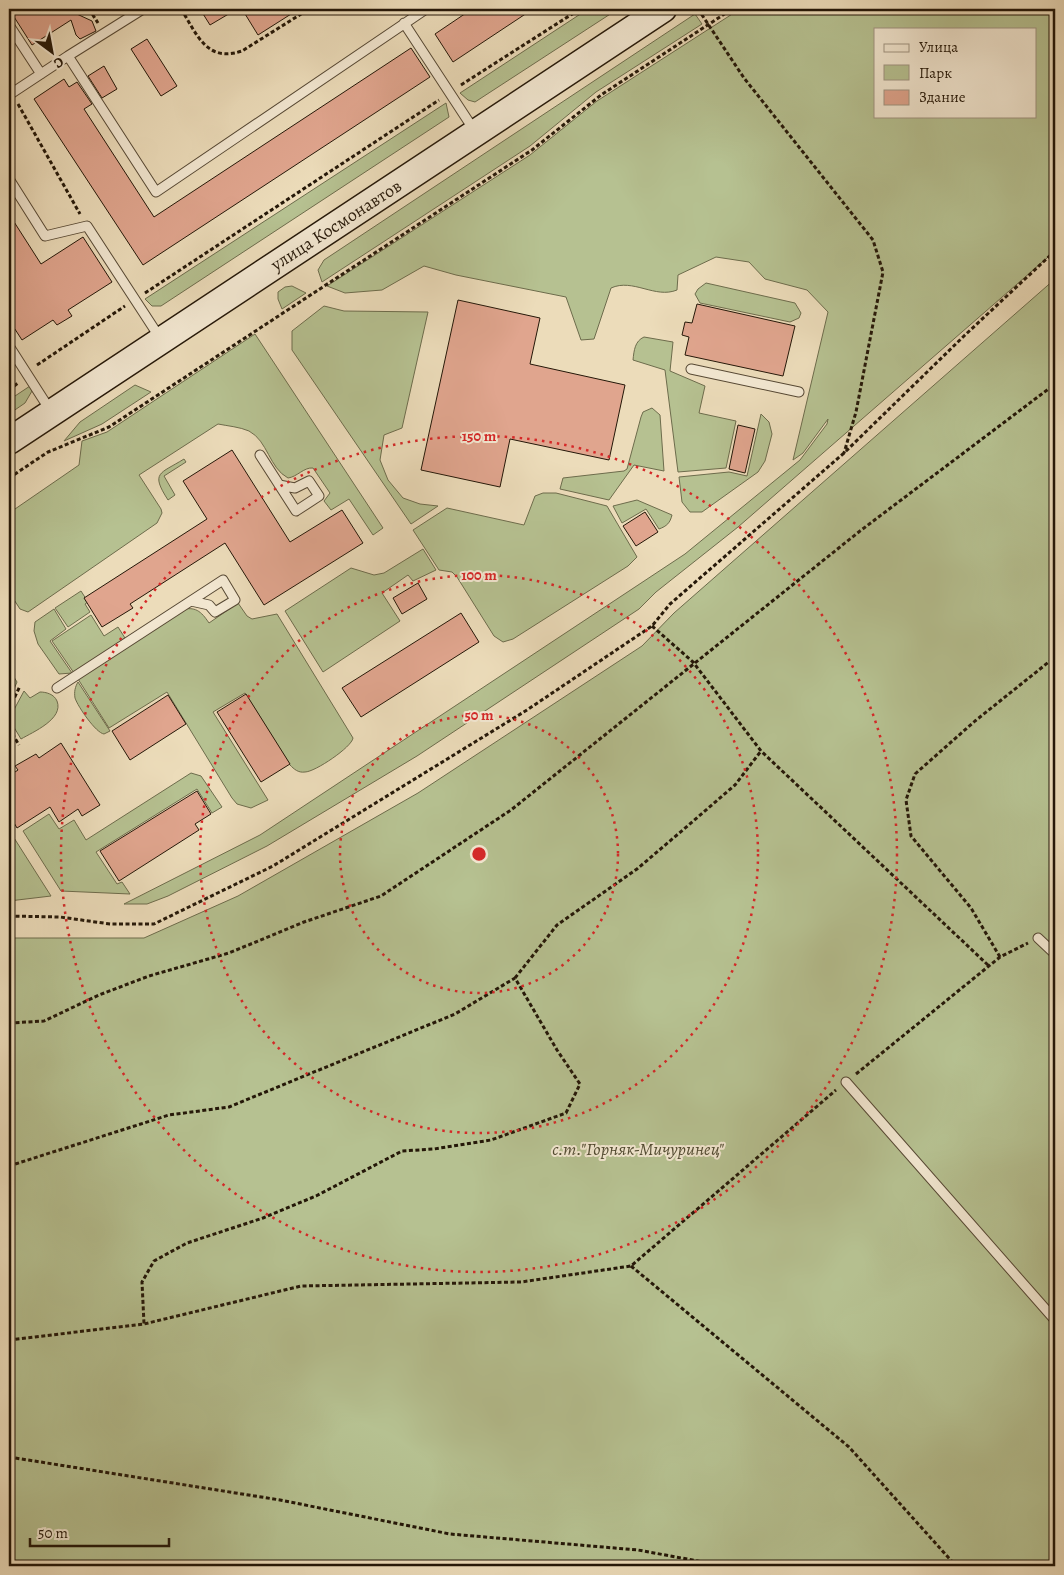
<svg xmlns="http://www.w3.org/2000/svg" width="1064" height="1575" viewBox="0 0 1064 1575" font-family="Alegreya,serif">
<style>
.green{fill:#b6c191;stroke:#6d6c4c;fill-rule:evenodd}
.building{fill:#e0a58e;stroke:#241708}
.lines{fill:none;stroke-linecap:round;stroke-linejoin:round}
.service-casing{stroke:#564834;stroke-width:11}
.secondary-casing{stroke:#241708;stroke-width:29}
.path{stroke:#241708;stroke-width:3;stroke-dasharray:4 2.5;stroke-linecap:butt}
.service{stroke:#f3e8d2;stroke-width:9}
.secondary{stroke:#f3e8d2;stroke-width:26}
.ring{fill:none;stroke:#d62828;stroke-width:2.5;stroke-dasharray:2.5 5}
.labels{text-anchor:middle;stroke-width:4;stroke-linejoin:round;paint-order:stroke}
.street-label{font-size:18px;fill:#241708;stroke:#f3e8d2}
.park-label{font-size:18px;font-style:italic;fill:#504a31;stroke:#f3e8d2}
.centre{fill:#d62828;stroke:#f3e8d2;stroke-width:2.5}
.ring-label{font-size:15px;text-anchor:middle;font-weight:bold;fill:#d62828;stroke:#f3e8d2;stroke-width:4;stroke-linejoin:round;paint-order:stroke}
</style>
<rect width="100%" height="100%" fill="#ecdcba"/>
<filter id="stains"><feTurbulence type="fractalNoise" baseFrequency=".004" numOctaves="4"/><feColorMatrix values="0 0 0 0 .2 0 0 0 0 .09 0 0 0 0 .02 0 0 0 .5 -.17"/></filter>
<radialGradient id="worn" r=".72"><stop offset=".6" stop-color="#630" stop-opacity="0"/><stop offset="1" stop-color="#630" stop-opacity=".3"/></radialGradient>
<path class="green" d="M 588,9 L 618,9 L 475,102 L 468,100 L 460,93 Z
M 740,9 L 1055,9 L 1055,251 L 738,527 L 656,592 L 639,609 L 417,756 L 267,846 L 168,896 L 147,904 L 124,904 L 260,835 L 685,554 L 800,460 L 827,424 L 828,419 L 803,453 L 793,460 L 828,312 L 807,290 L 765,279 L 749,262 L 716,257 L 678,275 L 677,290 C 655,299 633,278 611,288 L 594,339 L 581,340 L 566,297 L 456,275 L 424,266 L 382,290 L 345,293 L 327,286 L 530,155 L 597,101 ZM 875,29 L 1035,29 L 1035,116 L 875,116 Z
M 695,14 L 702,24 L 596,92 L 530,146 L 322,282 L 318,270 L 324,260 Z
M 446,103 L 449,117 L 161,306 L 152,306 L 145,299 Z
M 1055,279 L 1055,1566 L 9,1566 L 9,938 L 144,938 L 238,896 L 418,793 L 642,646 L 674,613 Z
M 706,283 L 795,303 L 801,313 L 799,318 L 790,322 L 700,303 L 695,294 L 698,289 Z
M 292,286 L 306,293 L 282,309 L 278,299 L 278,292 L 285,287 Z
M 324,306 L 344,311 L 428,312 L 402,428 L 384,435 L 380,460 L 388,480 L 403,498 L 420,504 L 438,506 L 411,524 L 292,350 L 292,331 Z
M 255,334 L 383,528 L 373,535 L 349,499 L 331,510 L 324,501 L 330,493 L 313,468 C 304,467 297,477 288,478 C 269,468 268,441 249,431 C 240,427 228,426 218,424 L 139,475 L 161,509 L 162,513 L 157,523 L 28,612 L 20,609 L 9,592 L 9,507 L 15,509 L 79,465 L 82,441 L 107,432 Z
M 644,337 L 673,342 L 670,371 L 705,386 L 699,413 L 736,421 L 726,468 L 678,472 L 665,370 L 633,360 C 634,350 635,341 644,337 Z
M 135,385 L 151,392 L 102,424 L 64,441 L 80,422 Z
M 30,386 L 32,391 L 25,403 L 9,414 L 9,400 Z
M 652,408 L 660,415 L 664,471 L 634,465 L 609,500 L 560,489 L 563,478 L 624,471 L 627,469 L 641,417 L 643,412 Z
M 761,414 L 769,422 L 772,434 L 765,461 L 758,472 L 702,512 L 690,512 L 682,502 L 679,477 L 729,472 L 747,476 Z
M 184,459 L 186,462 L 164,476 L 175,495 L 168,500 C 150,472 160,474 184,459 Z
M 543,493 L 556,493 L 607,506 L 637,557 L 628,566 L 513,639 L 503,642 L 494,636 L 457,577 L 452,572 L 439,570 L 413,530 L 447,508 L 524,525 L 535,496 Z
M 637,500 L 672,515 C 670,523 667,526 659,529 L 646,509 L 622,523 L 613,506 Z
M 423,549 L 436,570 L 413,581 L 408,575 L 382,593 L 400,621 L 323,672 L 285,611 L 351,568 L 374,575 L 384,573 Z
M 81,591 L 88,602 L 85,604 L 90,612 L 68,627 L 55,608 Z
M 238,603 L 247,616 L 252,619 L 277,614 L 353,738 C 352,747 315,772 305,772 C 298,773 294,769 290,765 L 245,693 L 213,712 L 268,800 L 251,808 L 237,804 L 232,798 L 167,692 L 109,728 L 78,679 L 181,610 C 195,606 201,611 209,623 Z
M 54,609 L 66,629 L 50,641 L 72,673 L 59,674 L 38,644 L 34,631 L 35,622 Z
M 91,615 L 104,636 L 118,627 L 125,638 L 74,673 L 52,641 Z
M 9,669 L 17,682 L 9,701 Z
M 78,682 L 110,731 L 104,734 C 96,733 78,707 75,698 C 74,692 75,687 78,682 Z
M 24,691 L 30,698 L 40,692 C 46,692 54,694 57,701 C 64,719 33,732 21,739 L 9,719 Z
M 191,773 L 201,776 L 222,807 L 212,813 L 197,789 L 96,852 L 117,884 L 122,882 L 130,894 L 61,891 L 23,831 L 49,814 L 59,829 L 74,820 L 86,840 Z
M 9,830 L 51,896 L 9,901 Z"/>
<path class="building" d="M 9,9 L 66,9 L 92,21 L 96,31 L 80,39 L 76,35 L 71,20 L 32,45 Z
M 200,9 L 237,9 L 210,25 Z
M 242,9 L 299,9 L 258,35 Z
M 472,9 L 533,9 L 453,62 L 435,34 Z
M 147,39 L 177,86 L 161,96 L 131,49 Z
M 411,48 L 430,77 L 143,265 L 34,99 L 64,79 L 69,87 L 77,82 L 92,104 L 84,109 L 154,217 Z
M 104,66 L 117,89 L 102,98 L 88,76 Z
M 9,214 L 41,264 L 83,237 L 112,282 L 68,310 L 72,316 L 57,325 L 53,320 L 22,340 L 9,320 Z
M 458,300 L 540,318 L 530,364 L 625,385 L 609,460 L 510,439 L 500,487 L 421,470 Z
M 697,304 L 795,326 L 783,376 L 685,355 L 689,337 L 682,335 L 685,322 L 692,323 Z
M 738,425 L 755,429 L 745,473 L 729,469 Z
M 232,450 L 290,542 L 342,510 L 363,543 L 264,605 L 225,543 L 130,604 L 133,608 L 102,627 L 84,598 L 207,519 L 183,481 Z
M 645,512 L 658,532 L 636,546 L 623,526 Z
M 418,583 L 427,599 L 402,614 L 393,598 Z
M 461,613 L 479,642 L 361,717 L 342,688 Z
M 246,694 L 290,764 L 261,782 L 217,712 Z
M 168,695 L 186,724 L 130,760 L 112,731 Z
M 61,743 L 100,805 L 82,816 L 78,809 L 59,822 L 50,807 L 17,828 L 9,814 L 9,776 L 18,770 L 15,766 L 36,754 L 39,758 Z
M 197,791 L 211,814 L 195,824 L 199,830 L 119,881 L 100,851 Z"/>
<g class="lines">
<g class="service-casing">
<path id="service" d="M 404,23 L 474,130
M 9,25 L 41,74
M 68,56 L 143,9
M 9,95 L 68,56 L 156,192 L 426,9
M 9,179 L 45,236 L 87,226 L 160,338
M 9,346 L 50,410
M 691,369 L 799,392
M 260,455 L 296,511 L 319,496 L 309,481 L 295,488 L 279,485
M 57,688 L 223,580 L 235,600 L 215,612 L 209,605 L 191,601
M 1038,938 L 1055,954
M 846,1082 L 1055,1320"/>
</g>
<g class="secondary-casing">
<path id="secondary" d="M 9,441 L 663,9"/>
</g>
<path class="path" d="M 89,9 L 98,23
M 181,9 C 197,34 206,63 242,51 L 309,9
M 698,9 L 744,78 L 873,240 L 883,272 L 856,412 L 844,453
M 461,85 L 580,9
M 18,104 L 80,214
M 145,293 L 439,100
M 37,365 L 125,306
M 9,390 L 18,383
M 9,478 L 48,452 L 109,427 L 532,150 L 601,95 L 732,9
M 652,626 L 693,662 L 761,751 L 989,966
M 9,709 L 20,686
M 9,728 L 19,745
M 9,916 L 60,917 L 110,924 L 154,924 L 273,866 L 527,710 L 652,626 L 670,604 L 844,453 L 964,336 L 1055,251
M 1000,957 L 971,908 L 911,836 L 906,800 L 915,774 L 975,721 L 1055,657
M 515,978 L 557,925 L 637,869 L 684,829 L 735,785 L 761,751
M 9,1023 L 44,1021 L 99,995 L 149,976 L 229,953 L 304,922 L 381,896 L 511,810 L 860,531 L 1055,384
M 856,1074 L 1000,957 L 1028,943
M 9,1166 L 169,1115 L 229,1107 L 455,1014 L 515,978 L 557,1050 L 580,1084 L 566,1113 L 491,1140 L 434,1149 L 402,1151 L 316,1196 L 263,1218 L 187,1243 L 154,1261 L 142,1282 L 144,1324
M 631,1266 L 849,1447 L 956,1566
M 9,1340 L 144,1324 L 301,1286 L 521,1282 L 631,1266 L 836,1090
M 9,1457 L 280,1500 L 450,1534 L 638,1550 L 725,1566"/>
<use href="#service" class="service"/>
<use href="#secondary" class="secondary"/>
</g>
<g class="ring">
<circle cx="479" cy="854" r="139"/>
<circle cx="479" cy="854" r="279"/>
<circle cx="479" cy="854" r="418"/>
</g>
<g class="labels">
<g class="street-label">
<text transform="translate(336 225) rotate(-33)" y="6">улица Космонавтов</text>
</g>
<g class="park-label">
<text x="638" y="1155">с.т."Горняк-Мичуринец"</text>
</g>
</g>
<circle cx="479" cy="854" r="8" class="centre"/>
<g class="ring-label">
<text x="479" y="441">150 m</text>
<text x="479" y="580">100 m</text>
<text x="479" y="720">50 m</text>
</g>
<rect width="1064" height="1575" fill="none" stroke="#ecdcba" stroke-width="30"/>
<rect x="10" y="10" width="1044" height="1555" fill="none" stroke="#241708" stroke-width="2.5"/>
<rect x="15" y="15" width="1034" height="1545" fill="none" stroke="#241708"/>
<rect x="874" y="28" width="162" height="90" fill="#f3e8d2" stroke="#a09481"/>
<rect x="884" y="44" width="25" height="8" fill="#f3e8d2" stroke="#a09481"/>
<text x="919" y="52" font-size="15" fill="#241708">Улица</text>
<rect x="884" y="65" width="25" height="15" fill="#b6c191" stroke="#a09481"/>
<text x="919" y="78" font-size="15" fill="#241708">Парк</text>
<rect x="884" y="90" width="25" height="15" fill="#e0a58e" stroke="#a09481"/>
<text x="919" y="102" font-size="15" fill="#241708">Здание</text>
<g transform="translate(52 52) rotate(148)" stroke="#f3e8d2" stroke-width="4" paint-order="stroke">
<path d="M0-4L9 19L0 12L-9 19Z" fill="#241708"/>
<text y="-8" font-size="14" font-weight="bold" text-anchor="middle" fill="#241708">С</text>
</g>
<path d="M30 1538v8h139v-8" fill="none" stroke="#241708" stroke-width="2.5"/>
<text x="38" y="1538" font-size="15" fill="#241708" stroke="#f3e8d2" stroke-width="4" paint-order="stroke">50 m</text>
<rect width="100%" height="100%" filter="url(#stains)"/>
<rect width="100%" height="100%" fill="url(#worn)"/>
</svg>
